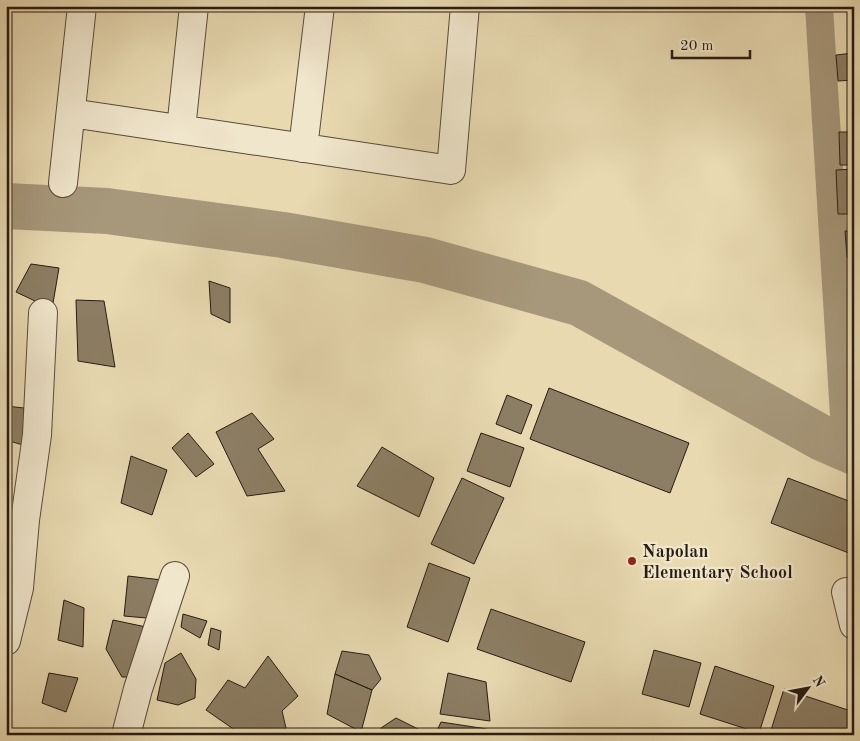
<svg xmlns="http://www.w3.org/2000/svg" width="860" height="741" viewBox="0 0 860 741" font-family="'Old Standard TT',serif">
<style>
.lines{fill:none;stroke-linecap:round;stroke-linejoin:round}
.canal{stroke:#a7987b;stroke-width:28}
.river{stroke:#a7987b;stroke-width:46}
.building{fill:#8c7e64;stroke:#281b11}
.minor-casing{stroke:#584a39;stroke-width:30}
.minor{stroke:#f0e6cc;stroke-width:28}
.poi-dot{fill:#8f2418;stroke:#f0e6cc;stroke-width:2}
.labels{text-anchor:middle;stroke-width:4.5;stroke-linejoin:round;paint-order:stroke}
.poi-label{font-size:18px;font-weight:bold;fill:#281b11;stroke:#f0e6cc;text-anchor:start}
</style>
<rect width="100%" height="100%" fill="#e8d9b1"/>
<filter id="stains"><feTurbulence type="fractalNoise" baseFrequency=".004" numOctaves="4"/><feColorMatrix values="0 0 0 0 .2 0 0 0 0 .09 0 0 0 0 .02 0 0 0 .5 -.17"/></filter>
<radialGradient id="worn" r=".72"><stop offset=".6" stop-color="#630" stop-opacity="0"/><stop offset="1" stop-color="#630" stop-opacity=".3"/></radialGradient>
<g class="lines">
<path class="canal" d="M 819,6 L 846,448"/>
<path class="river" d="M 6,206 L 107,211 L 283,235 L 425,260 L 579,303 L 822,438 L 854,452"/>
</g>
<path class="building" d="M 832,6 L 854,6 L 854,9 L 833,11 Z
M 849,13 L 854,13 L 854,44 L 851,44 Z
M 854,53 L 854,80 L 838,81 L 836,55 Z
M 839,132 L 854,132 L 854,165 L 840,165 Z
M 854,169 L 854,214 L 838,214 L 836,170 Z
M 845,231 L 854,231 L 854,257 L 847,257 Z
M 31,264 L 59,268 L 52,309 L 16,292 Z
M 209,281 L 230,288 L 230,323 L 211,314 Z
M 76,300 L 104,301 L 115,367 L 78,361 Z
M 549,388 L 689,443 L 670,493 L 530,439 Z
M 507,395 L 532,405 L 521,434 L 496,424 Z
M 6,406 L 24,408 L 23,445 L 6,440 Z
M 252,413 L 274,439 L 258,449 L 285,491 L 247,496 L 216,432 Z
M 188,433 L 214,464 L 196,477 L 172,448 Z
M 481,433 L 524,448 L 510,487 L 467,471 Z
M 382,447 L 434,478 L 419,517 L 357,486 Z
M 131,456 L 167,470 L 152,515 L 121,503 Z
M 462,478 L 504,498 L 474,564 L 431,544 Z
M 788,478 L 854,503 L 854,555 L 771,523 Z
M 429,563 L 470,578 L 448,642 L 407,627 Z
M 128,576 L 162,580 L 158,619 L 124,616 Z
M 64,600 L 84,608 L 83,647 L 58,640 Z
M 491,609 L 585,642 L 571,682 L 477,649 Z
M 183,614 L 207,621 L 200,638 L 181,627 Z
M 113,620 L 146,627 L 136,677 L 122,677 L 106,649 Z
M 211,628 L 221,631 L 219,650 L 208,645 Z
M 654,650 L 701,663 L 689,707 L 642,694 Z
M 342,651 L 369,655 L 381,679 L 372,690 L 335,674 Z
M 181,653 L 196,679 L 195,698 L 178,705 L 157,700 L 165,663 Z
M 268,656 L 298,696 L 282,711 L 286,728 L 277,735 L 242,735 L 206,710 L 228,680 L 245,688 Z
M 715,666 L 774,686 L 759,733 L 700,714 Z
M 49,673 L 78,678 L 66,712 L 42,703 Z
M 448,673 L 486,682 L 490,721 L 440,714 Z
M 335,674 L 372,690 L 361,732 L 327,714 Z
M 784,689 L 854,712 L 854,735 L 785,735 L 771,730 Z
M 396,718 L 422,731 L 421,735 L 383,735 L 381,728 Z
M 441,722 L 487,729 L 485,735 L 435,735 Z"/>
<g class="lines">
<g class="minor-casing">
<path id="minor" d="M 71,113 L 451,170 L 465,6
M 181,129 L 194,6
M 303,148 L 320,6
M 63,183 L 82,6
M 846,592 L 854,625
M 6,641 L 19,588 L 25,520 L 37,435 L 43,313
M 126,735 L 138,689 L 175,576"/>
</g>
<use href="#minor" class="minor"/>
</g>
<circle class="poi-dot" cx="632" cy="561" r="5"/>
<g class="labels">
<g class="poi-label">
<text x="642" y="557">Napolan<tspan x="642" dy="21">Elementary School</tspan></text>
</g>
</g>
<rect width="860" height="741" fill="none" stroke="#e8d9b1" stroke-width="25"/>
<rect x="8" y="8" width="845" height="726" fill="none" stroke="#281b11" stroke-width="2.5"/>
<rect x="12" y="12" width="835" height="716" fill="none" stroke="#281b11"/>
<g transform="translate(808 688) rotate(58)" stroke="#f0e6cc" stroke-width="4" paint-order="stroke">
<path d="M0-4L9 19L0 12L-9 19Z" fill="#281b11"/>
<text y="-8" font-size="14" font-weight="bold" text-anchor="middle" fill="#281b11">N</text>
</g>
<path d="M672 50v8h78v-8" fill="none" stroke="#281b11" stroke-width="2.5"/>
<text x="680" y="50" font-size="15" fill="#281b11" stroke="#f0e6cc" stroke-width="4" paint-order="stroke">20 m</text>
<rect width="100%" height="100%" filter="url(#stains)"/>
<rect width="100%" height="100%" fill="url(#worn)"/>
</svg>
